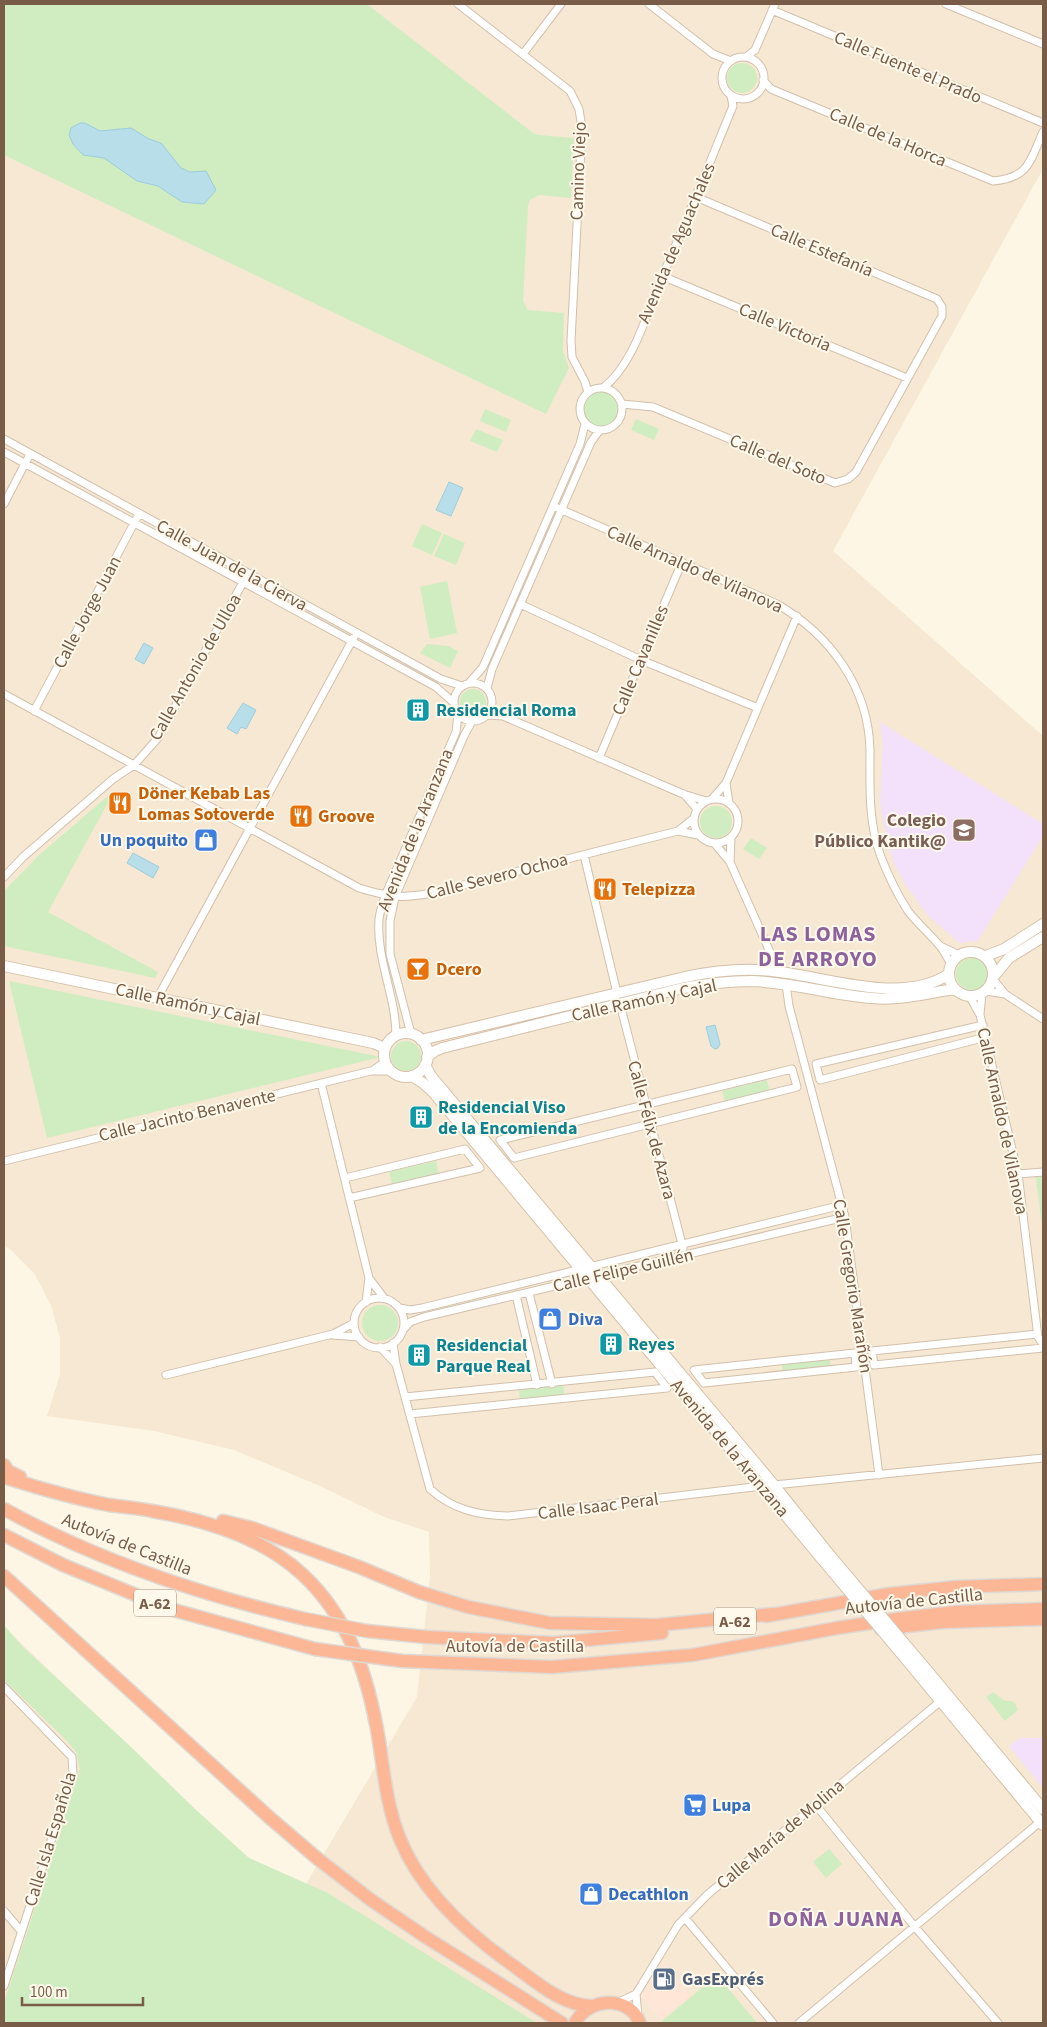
<svg xmlns="http://www.w3.org/2000/svg" width="1047" height="2027" viewBox="0 0 1047 2027" font-family="'Source Sans 3',sans-serif">
<style>
.residential{fill:#f6e8d2}
.commercial{fill:#ffe6d7}
.education{fill:#f3e0fa}
.green{fill:#d0edc1}
.water{fill:#b7dee9;stroke:#9ccddc}
.lines{fill:none;stroke-linecap:round;stroke-linejoin:round}
.street-casing{stroke:#d2c0ac;stroke-width:9}
.secondary-casing{stroke:#d6c0a9;stroke-width:12}
.highway-casing{stroke:#dfd8d3;stroke-width:15}
.street{stroke:#fff;stroke-width:7}
.secondary{stroke:#fff;stroke-width:10}
.highway{stroke:#fcb896;stroke-width:12}
.secondary-bridge-casing{stroke:#d6c0a9;stroke-width:12;stroke-linecap:butt}
.highway-bridge-casing{stroke:#dfd8d3;stroke-width:15;stroke-linecap:butt}
.secondary-bridge{stroke:#fff;stroke-width:10}
.highway-bridge{stroke:#fcb896;stroke-width:12}
.labels{text-anchor:middle;stroke-width:4;stroke-linejoin:round;paint-order:stroke}
.shield{fill:#fff9ec;stroke:#a08b78;stroke-width:1}
.shield-label{font-size:16px;font-weight:bold;fill:#785c47}
.street-label{font-size:18px;fill:#785c47;stroke:#fff9ec}
.culture-label{font-size:18px;font-weight:bold;fill:#0d838f;stroke:#fff9ec;text-anchor:start}
.food-label{font-size:18px;font-weight:bold;fill:#c56008;stroke:#fff9ec;text-anchor:start}
.education-label{font-size:18px;font-weight:bold;fill:#785e54;stroke:#fff9ec;text-anchor:end}
.shop-label{font-size:18px;font-weight:bold;fill:#366cbe;stroke:#fff9ec;text-anchor:start}
.service-label{font-size:18px;font-weight:bold;fill:#4e5e75;stroke:#fff9ec;text-anchor:start}
.district-label{font-size:22px;font-weight:bold;letter-spacing:1px;fill:#8d629c;stroke:#fff9ec}
</style>
<rect width="100%" height="100%" fill="#fef6e4"/>
<path class="residential" d="M 4,4 L 1043,4 L 1043,169 L 833,551 L 1043,736 L 1043,2023 L 4,2023 L 4,1627 L 195,1809 L 249,1858 L 306,1884 L 417,1697 L 430,1576 L 429,1532 L 384,1517 L 320,1486 L 234,1450 L 154,1431 L 47,1416 L 60,1375 L 60,1338 L 51,1305 L 34,1273 L 10,1249 L 4,1246 Z"/>
<path class="commercial" d="M 663,1961 L 690,1996 L 660,2020 L 641,1996 Z"/>
<path class="education" d="M 880,722 L 1043,824 L 1043,836 L 977,942 L 972,941 L 960,943 L 929,917 L 905,884 L 893,861 L 883,822 L 880,802 L 883,747 Z
M 1020,1738 L 1043,1738 L 1043,1788 L 1009,1746 Z"/>
<path class="green" d="M 4,4 L 367,4 L 533,133 L 539,135 L 574,138 L 571,198 L 539,195 L 530,200 L 528,206 L 523,301 L 528,310 L 564,313 L 563,351 L 569,368 L 546,414 L 4,155 Z
M727 78a15 15 0 1 1 30 0a15 15 0 1 1-30 0Z
M582 409a18 18 0 1 1 36 0a18 18 0 1 1-36 0Z
M 485,409 L 511,420 L 506,432 L 480,421 Z
M 636,419 L 659,429 L 654,440 L 631,430 Z
M 476,429 L 503,440 L 497,452 L 470,441 Z
M 422,524 L 442,533 L 432,555 L 412,546 Z
M 444,534 L 465,543 L 456,565 L 434,556 Z
M 447,581 L 457,633 L 430,639 L 420,587 Z
M 427,644 L 448,646 L 458,651 L 450,668 L 420,653 Z
M460 702a13 13 0 1 1 26 0a13 13 0 1 1-26 0Z
M 115,790 L 48,912 L 158,972 L 155,978 L 4,946 L 4,891 L 40,854 Z
M700 822a16 16 0 1 1 32 0a16 16 0 1 1-32 0Z
M 751,838 L 767,848 L 759,859 L 743,849 Z
M956 974a16 16 0 1 1 32 0a16 16 0 1 1-32 0Z
M 9,981 L 381,1057 L 47,1138 Z
M391 1056a15 15 0 1 1 30 0a15 15 0 1 1-30 0Z
M 767,1080 L 770,1093 L 726,1104 L 722,1091 Z
M 436,1161 L 439,1174 L 392,1185 L 389,1172 Z
M 1035,1172 L 1043,1172 L 1043,1233 Z
M362 1323a18 18 0 1 1 36 0a18 18 0 1 1-36 0Z
M 830,1359 L 831,1371 L 783,1377 L 782,1364 Z
M 563,1383 L 565,1398 L 520,1402 L 519,1388 Z
M 4,1625 L 23,1647 L 129,1745 L 195,1809 L 249,1858 L 328,1893 L 537,2023 L 4,2023 L 4,2003 L 80,1769 L 76,1752 L 67,1741 L 4,1680 Z
M 993,1692 L 1005,1701 L 1011,1701 L 1015,1703 L 1018,1710 L 1005,1721 L 986,1697 Z
M 829,1849 L 842,1864 L 826,1878 L 813,1862 Z
M 717,1975 L 757,2023 L 660,2023 Z"/>
<path class="water" d="M 80,123 L 85,123 L 100,131 L 131,128 L 149,139 L 161,143 L 181,168 L 190,172 L 206,171 L 216,190 L 204,204 L 182,202 L 158,186 L 137,181 L 104,158 L 83,155 L 73,144 L 69,135 L 71,128 Z
M 449,482 L 463,488 L 451,516 L 436,510 Z
M 144,643 L 153,648 L 144,664 L 135,659 Z
M 243,703 L 256,710 L 246,729 L 241,727 L 237,734 L 227,728 Z
M 133,853 L 159,867 L 153,878 L 127,863 Z
M 715,1025 L 720,1044 L 718,1048 L 715,1049 L 711,1046 L 706,1027 Z"/>
<g class="lines">
<g class="street-casing">
<path id="street" d="M 458,4 L 570,91 L 579,109 L 582,128 L 571,341 L 572,357 L 585,382 L 588,392
M 649,4 L 713,54 L 731,61
M 946,4 L 1043,44
M 772,10 L 1043,123
M 523,54 L 561,4
M 746,57 L 755,50 L 775,4
M722 78a21 21 0 1 1 42 0a21 21 0 1 1-42 0Z
M 763,80 L 771,89 L 993,181 C 1029,178 1030,161 1043,132
M 662,276 L 907,378
M580 409a21 21 0 1 1 42 0a21 21 0 1 1-42 0Z
M 603,388 C 635,363 647,311 663,275 C 687,219 710,162 733,106 L 731,96
M 622,404 L 653,407 L 835,483 L 848,479 L 856,472 L 942,316 L 942,307 L 937,299 L 696,197
M 4,439 L 441,679 L 462,686
M 4,452 L 436,687 L 454,703
M 4,504 L 30,454
M 553,506 L 777,604 C 830,635 869,687 870,751 C 870,787 868,822 881,857 C 888,875 897,894 908,911 C 917,923 929,933 939,945 C 944,950 947,958 951,964
M 520,604 L 641,660 L 758,708
M454 702a19 19 0 1 1 38 0a19 19 0 1 1-38 0Z
M 469,683 L 483,667 L 580,444 L 585,424
M 487,688 L 492,669 L 591,442 L 599,431
M 4,694 L 359,888 C 389,897 401,899 432,893 L 678,831 L 693,819
M 34,711 L 139,514
M 488,715 L 503,716 L 683,794 L 706,801
M 599,758 L 682,562
M 726,783 L 729,803
M 684,794 L 697,809
M694 821a22 22 0 1 1 44 0a22 22 0 1 1-44 0Z
M 712,799 L 726,783 L 797,616
M 678,831 L 698,835
M 715,844 L 730,862 L 773,959 L 774,971
M 584,855 L 617,993
M 730,862 L 731,838
M 4,877 L 23,857 L 113,779 L 134,765 L 158,738 L 248,573
M 940,946 L 959,955
M 993,979 L 1005,994 L 1043,1019
M 786,984 L 789,1006 L 845,1217 L 879,1475
M 986,991 L 1005,994
M 158,997 L 354,637
M 970,997 L 980,1015 L 1018,1174 L 1038,1337 L 1043,1344
M 620,1004 L 683,1248
M 980,1014 L 982,994
M 983,1025 L 816,1064 L 820,1080 L 986,1037
M 411,1034 L 390,954 L 390,921 L 395,897 L 464,736 L 472,721
M 396,1036 C 396,996 376,959 379,919 C 380,911 383,903 385,896 L 456,732 L 458,714
M 792,1069 L 797,1087 L 514,1158 L 500,1140 Z
M 372,1071 L 385,1062
M 321,1083 L 369,1278 L 366,1302
M 4,1161 L 371,1071 L 390,1071
M 1018,1174 L 1043,1172
M 345,1178 L 465,1149 L 480,1168 L 349,1198
M 369,1278 L 384,1298
M 529,1293 L 552,1384
M 516,1295 L 537,1385
M354 1323a25 25 0 1 1 50 0a25 25 0 1 1-50 0Z
M 400,1308 L 410,1310 L 422,1308 L 842,1205
M 403,1330 L 410,1322 L 424,1317 L 845,1217
M 1037,1334 L 872,1351 L 874,1365 L 1043,1348
M 333,1335 L 359,1337
M 393,1343 L 396,1364 L 430,1489 C 453,1510 478,1515 508,1516 L 762,1486
M 380,1347 L 396,1364
M 855,1353 L 856,1367 L 704,1383 L 694,1370 Z
M 166,1375 L 333,1334 L 354,1323
M 405,1397 L 655,1372 L 667,1388
M 410,1414 L 667,1388
M 774,1485 L 1043,1458
M 4,1687 L 72,1757 L 73,1773 L 4,1986
M 815,1804 L 915,1927 L 998,2023
M 4,1911 L 21,1931
M 685,1918 L 773,2023
M 636,1994 L 638,2016
M 617,2003 L 636,1994 L 678,1925 L 707,1895 L 942,1700
M 799,2023 L 1040,1822"/>
</g>
<g class="secondary-casing">
<path id="secondary" d="M949 974a22 22 0 1 1 44 0a22 22 0 1 1-44 0Z
M 986,956 L 1004,949 L 1043,924
M 4,966 L 373,1043 L 385,1048
M 994,976 L 1009,958 L 1043,937
M384 1055a22 22 0 1 1 44 0a22 22 0 1 1-44 0Z
M 421,1040 L 685,977 C 714,971 743,968 772,971 C 825,976 901,1006 949,974
M 427,1057 L 435,1051 L 442,1048 L 683,988 C 705,984 728,981 751,981 C 792,982 831,995 872,998 C 901,1001 927,993 955,989
M 425,1065 L 431,1076 L 774,1485 L 829,1554
M 412,1076 L 423,1083 L 433,1092 L 821,1558
M 921,1663 L 1043,1809
M 914,1669 L 1043,1825"/>
</g>
<g class="highway-casing">
<path id="highway" d="M 4,1465 L 8,1471 L 20,1477
M 4,1477 C 38,1488 73,1498 109,1505 C 123,1507 138,1508 152,1511 C 206,1520 262,1537 302,1574 C 350,1618 369,1679 379,1741 C 384,1774 387,1807 400,1839 C 421,1891 466,1932 511,1964 C 535,1981 561,2005 591,2006
M 4,1509 C 98,1561 201,1595 305,1619
M 223,1521 L 252,1528 L 359,1567 L 419,1592 L 468,1607 L 550,1623 L 657,1625 L 773,1614
M 4,1535 L 63,1565 L 170,1609 L 315,1649
M 4,1576 L 270,1818 L 318,1859 L 371,1900 L 424,1936 L 562,2023
M 766,1616 L 889,1594 L 956,1587 L 1043,1584
M 881,1629 L 943,1622 L 1043,1619
M 426,1637 L 553,1643 L 662,1633
M 402,1661 L 552,1667 L 693,1655 L 837,1628 L 896,1619 L 955,1612 L 1043,1609
M 575,2023 C 588,1998 628,1994 640,2023"/>
</g>
<use href="#street" class="street"/>
<use href="#secondary" class="secondary"/>
<use href="#highway" class="highway"/>
<g class="secondary-bridge-casing">
<path id="secondary-bridge" d="M 829,1554 L 921,1663
M 821,1558 L 914,1669"/>
</g>
<g class="highway-bridge-casing">
<path id="highway-bridge" d="M 305,1619 L 367,1631 L 426,1637
M 315,1649 L 402,1661"/>
</g>
<use href="#secondary-bridge" class="secondary-bridge"/>
<use href="#highway-bridge" class="highway-bridge"/>
</g>
<defs>
<g id="building-square" transform="scale(1.25)"><rect x="-9" y="-9" width="18" height="18" rx="4" fill="#0f9aa8" stroke="#fff9ec"/><path d="M-4-6H4V6H1V3H-1V6H-4ZM-2.5-4.3h1.7v1.8h-1.7ZM.8-4.3h1.7v1.8H.8ZM-2.5-1h1.7V.8h-1.7ZM.8-1h1.7V.8H.8Z" fill="#fff"/></g>
<g id="restaurant-square" transform="scale(1.25)"><rect x="-9" y="-9" width="18" height="18" rx="4" fill="#e8710a" stroke="#fff9ec"/><path d="M-5-6h1v4h1v-4h1v4h1v-4h1v5L-1.5 .5V6h-2V.5L-5-1ZM5-6V6H3V1.5H1.5Q1.5-4 5-6Z" fill="#fff"/></g>
<g id="school-square" transform="scale(1.25)"><rect x="-9" y="-9" width="18" height="18" rx="4" fill="#8d6e63" stroke="#fff9ec"/><path d="M0-5L7-2L0 1L-7-2ZM-4 1L0 2.5L4 1V4Q0 6-4 4Z" fill="#fff"/></g>
<g id="shop-square" transform="scale(1.25)"><rect x="-9" y="-9" width="18" height="18" rx="4" fill="#3f7fe0" stroke="#fff9ec"/><path d="M-5-2.5h2.3a2.7 3.5 0 0 1 5.4 0H5L5.5 6h-11ZM-1.5-2.5h3a1.5 2.3 0 0 0-3 0Z" fill="#fff"/></g>
<g id="bar-square" transform="scale(1.25)"><rect x="-9" y="-9" width="18" height="18" rx="4" fill="#e8710a" stroke="#fff9ec"/><path d="M-6-5H6L.8 .8V4.5H3.5V6h-7V4.5H-.8V.8Z" fill="#fff"/></g>
<g id="supermarket-square" transform="scale(1.25)"><rect x="-9" y="-9" width="18" height="18" rx="4" fill="#3f7fe0" stroke="#fff9ec"/><path d="M-6-5.5h2.5l.6 2H6L4.5 2H-2.5L-4.4-4H-6ZM-1.5 3.2a1.3 1.3 0 1 0 .1 0ZM3 3.2a1.3 1.3 0 1 0 .1 0Z" fill="#fff"/></g>
<g id="fuel-square" transform="scale(1.25)"><rect x="-9" y="-9" width="18" height="18" rx="4" fill="#5c6f8a" stroke="#fff9ec"/><path d="M-5.5-6h7V0h2V4h1.3V-2.5L3-4.5l.8-.8L6-3V5H2.5V1h-1V6h-7ZM-4.2-4.7v3.2H.2V-4.7Z" fill="#fff"/></g>
</defs>
<g fill-rule="evenodd">
<use href="#building-square" x="418" y="710"/>
<use href="#restaurant-square" x="120" y="803"/>
<use href="#restaurant-square" x="301" y="816"/>
<use href="#school-square" x="964" y="830"/>
<use href="#shop-square" x="206" y="840"/>
<use href="#restaurant-square" x="605" y="889"/>
<use href="#bar-square" x="418" y="969"/>
<use href="#building-square" x="421" y="1117"/>
<use href="#shop-square" x="550" y="1319"/>
<use href="#building-square" x="611" y="1344"/>
<use href="#building-square" x="419" y="1355"/>
<use href="#supermarket-square" x="695" y="1805"/>
<use href="#shop-square" x="591" y="1894"/>
<use href="#fuel-square" x="664" y="1979"/>
</g>
<g class="labels">
<g class="shield">
<rect x="134" y="1589.5" width="42" height="27" rx="4"/>
<rect x="714" y="1607.5" width="42" height="27" rx="4"/>
</g>
<g class="shield-label">
<text x="155" y="1609">A-62</text>
<text x="735" y="1627">A-62</text>
</g>
<g class="street-label">
<text transform="translate(908 67) rotate(23)" y="6">Calle Fuente el Prado</text>
<text transform="translate(888 137) rotate(23)" y="6">Calle de la Horca</text>
<text transform="translate(578 171) rotate(-88)" y="6">Camino Viejo</text>
<text transform="translate(676 243) rotate(-67)" y="6">Avenida de Aguachales</text>
<text transform="translate(822 250) rotate(23)" y="6">Calle Estefanía</text>
<text transform="translate(785 327) rotate(23)" y="6">Calle Victoria</text>
<text transform="translate(778 459) rotate(23)" y="6">Calle del Soto</text>
<text transform="translate(232 565) rotate(29)" y="6">Calle Juan de la Cierva</text>
<text transform="translate(695 569) rotate(24)" y="6">Calle Arnaldo de Vilanova</text>
<text transform="translate(87 612) rotate(-62)" y="6">Calle Jorge Juan</text>
<text transform="translate(640 660) rotate(-67)" y="6">Calle Cavanilles</text>
<text transform="translate(195 667) rotate(-60)" y="6">Calle Antonio de Ulloa</text>
<text transform="translate(415 830) rotate(-68)" y="6">Avenida de la Aranzana</text>
<text transform="translate(497 876) rotate(-14)" y="6">Calle Severo Ochoa</text>
<text transform="translate(644 1000) rotate(-12)" y="6">Calle Ramón y Cajal</text>
<text transform="translate(188 1004) rotate(12)" y="6">Calle Ramón y Cajal</text>
<text transform="translate(187 1115) rotate(-13)" y="6">Calle Jacinto Benavente</text>
<text transform="translate(1003 1121) rotate(78)" y="6">Calle Arnaldo de Vilanova</text>
<text transform="translate(652 1130) rotate(75)" y="6">Calle Félix de Azara</text>
<text transform="translate(623 1270) rotate(-13)" y="6">Calle Felipe Guillén</text>
<text transform="translate(853 1286) rotate(81)" y="6">Calle Gregorio Marañón</text>
<text transform="translate(730 1448) rotate(50)" y="6">Avenida de la Aranzana</text>
<text transform="translate(598 1506) rotate(-7)" y="6">Calle Isaac Peral</text>
<text transform="translate(127 1544) rotate(22)" y="6">Autovía de Castilla</text>
<text transform="translate(914 1601) rotate(-6)" y="6">Autovía de Castilla</text>
<text x="515" y="1652">Autovía de Castilla</text>
<text transform="translate(780 1834) rotate(-40)" y="6">Calle María de Molina</text>
<text transform="translate(50 1839) rotate(-73)" y="6">Calle Isla Española</text>
</g>
<g class="culture-label">
<text x="436" y="716">Residencial Roma</text>
<text x="438" y="1113">Residencial Viso<tspan x="438" dy="21">de la Encomienda</tspan></text>
<text x="628" y="1350">Reyes</text>
<text x="436" y="1351">Residencial<tspan x="436" dy="21">Parque Real</tspan></text>
</g>
<g class="food-label">
<text x="138" y="799">Döner Kebab Las<tspan x="138" dy="21">Lomas Sotoverde</tspan></text>
<text x="318" y="822">Groove</text>
<text x="622" y="895">Telepizza</text>
<text x="436" y="975">Dcero</text>
</g>
<g class="education-label">
<text x="946" y="826">Colegio<tspan x="946" dy="21">Público Kantik@</tspan></text>
</g>
<g class="shop-label">
<text x="188" y="846" text-anchor="end">Un poquito</text>
<text x="568" y="1325">Diva</text>
<text x="712" y="1811">Lupa</text>
<text x="608" y="1900">Decathlon</text>
</g>
<g class="service-label">
<text x="682" y="1985">GasExprés</text>
</g>
<g class="district-label">
<text x="818" y="941">LAS LOMAS<tspan x="818" dy="25">DE ARROYO</tspan></text>
<text x="836" y="1926">DOÑA JUANA</text>
</g>
</g>
<rect width="1047" height="2027" fill="none" stroke="#785c47" stroke-width="10"/>
<path d="M22 1997v8h121v-8" fill="none" stroke="#785c47" stroke-width="2.5"/>
<text x="30" y="1997" font-size="15" fill="#785c47" stroke="#fff9ec" stroke-width="4" paint-order="stroke">100 m</text>
</svg>
